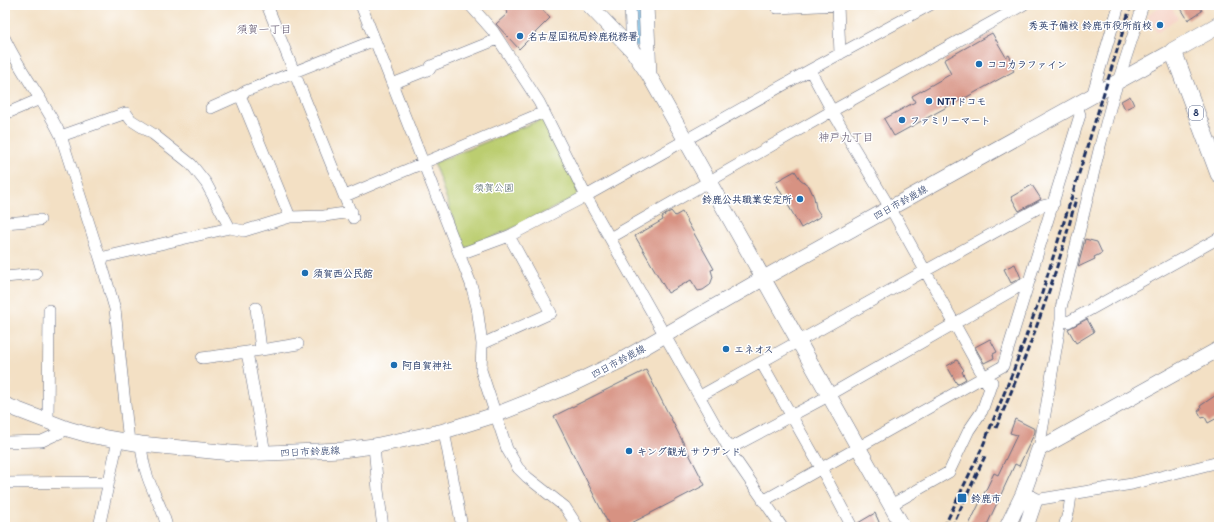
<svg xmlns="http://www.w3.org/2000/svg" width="1224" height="532" viewBox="0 0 1224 532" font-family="Mali,'Klee One',sans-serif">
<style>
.built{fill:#f6d2c5}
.green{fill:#bbcd70;stroke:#6b7e67}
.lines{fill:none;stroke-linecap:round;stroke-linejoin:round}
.river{stroke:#6ebee9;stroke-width:22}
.building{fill:#d79282}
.street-casing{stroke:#676d82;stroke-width:12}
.secondary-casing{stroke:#676d82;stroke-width:16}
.primary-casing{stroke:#676d82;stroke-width:18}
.street{stroke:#fff;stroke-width:11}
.secondary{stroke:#fff;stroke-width:15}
.primary{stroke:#fff;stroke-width:17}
.rail{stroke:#1b2f5e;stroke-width:3;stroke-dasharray:6 3;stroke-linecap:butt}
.poi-dot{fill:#1f6fb2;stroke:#fff;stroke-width:1.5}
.labels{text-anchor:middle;stroke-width:3;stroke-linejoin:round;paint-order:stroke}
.shield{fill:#fff;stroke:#5f6d8e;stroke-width:1}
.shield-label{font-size:9px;font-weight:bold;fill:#1b2f5e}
.poi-label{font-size:10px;font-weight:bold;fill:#1b2f5e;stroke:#fff;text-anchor:start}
.park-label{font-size:10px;fill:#4b5e63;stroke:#fff}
.street-label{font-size:10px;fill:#1b2f5e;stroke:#fff}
.neighbourhood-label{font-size:11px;fill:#5d526b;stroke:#fff}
</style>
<rect width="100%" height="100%" fill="#fff"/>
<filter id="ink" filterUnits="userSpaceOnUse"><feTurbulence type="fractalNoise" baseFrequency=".025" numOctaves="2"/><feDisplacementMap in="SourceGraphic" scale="8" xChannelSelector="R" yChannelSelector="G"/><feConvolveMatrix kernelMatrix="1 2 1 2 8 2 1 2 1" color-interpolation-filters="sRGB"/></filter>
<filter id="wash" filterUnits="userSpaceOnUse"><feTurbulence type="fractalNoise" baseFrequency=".012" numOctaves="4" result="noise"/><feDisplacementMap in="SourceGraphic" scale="16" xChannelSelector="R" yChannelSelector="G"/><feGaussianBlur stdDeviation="0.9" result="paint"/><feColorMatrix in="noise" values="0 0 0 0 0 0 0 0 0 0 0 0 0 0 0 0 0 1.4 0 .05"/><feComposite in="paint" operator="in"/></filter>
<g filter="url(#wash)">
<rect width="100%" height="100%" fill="#f3e0c4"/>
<path class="built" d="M 1165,5 L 1170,5 L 1178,18 L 1157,32 L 1147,15 Z"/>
<path class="green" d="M 540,120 L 545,122 L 578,189 L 577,196 L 518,226 L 467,248 L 462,243 L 434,163 Z"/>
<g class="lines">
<path class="river" d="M 637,5 L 638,36"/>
</g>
<g id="blocks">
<path class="building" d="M 501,5 L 538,5 L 550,18 L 519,49 L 496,24 L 508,13 Z
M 1179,5 L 1199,5 L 1202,11 L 1188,20 Z
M 992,33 L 1006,57 L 1009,55 L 1015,67 L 1012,68 L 1014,71 L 965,98 L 965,97 L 894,136 L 884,119 L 915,102 L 912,96 L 951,74 L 944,60 Z
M 1130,96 L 1134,105 L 1125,109 L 1121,101 Z
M 795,171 L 800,179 L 809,186 L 814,197 L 816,208 L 821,216 L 801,228 L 775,182 Z
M 1032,185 L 1041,199 L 1019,211 L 1011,197 Z
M 671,211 L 675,216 L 682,212 L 714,269 L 711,270 L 713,277 L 710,285 L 703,290 L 698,291 L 691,280 L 668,293 L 635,236 L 663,220 L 662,217 Z
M 1085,239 L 1097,242 L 1102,253 L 1094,257 L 1095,259 L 1078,267 Z
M 1015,264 L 1021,278 L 1011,283 L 1004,269 Z
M 1087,319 L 1094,332 L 1076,343 L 1068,329 Z
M 990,339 L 997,352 L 993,354 L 994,358 L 984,363 L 975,347 Z
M 957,360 L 964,370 L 962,372 L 966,379 L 957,384 L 947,366 Z
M 646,370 L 705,485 L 624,527 L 610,527 L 554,416 Z
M 1219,393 L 1219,417 L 1208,423 L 1205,417 L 1202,418 L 1198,411 L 1201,409 L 1200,406 Z
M 1015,419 L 1035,429 L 1035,432 L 1019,466 L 1015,464 L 986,527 L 968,527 L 994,473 L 998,475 L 1017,435 L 1010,433 Z
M 875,513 L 879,522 L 878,527 L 859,527 L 858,523 Z"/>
</g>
</g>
<g filter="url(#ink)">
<use href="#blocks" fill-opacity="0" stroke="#676d82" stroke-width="1"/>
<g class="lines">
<g class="street-casing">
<path id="street" d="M 267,5 L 353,218
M 361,5 L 471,284 L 477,307 L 482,344 L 481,370 L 507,449 L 518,468 L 527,477 L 565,507 L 578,527
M 470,5 L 493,31 L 539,102 L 586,196 L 733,456 L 782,527
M 630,5 L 632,50
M 838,5 L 840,54
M 777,8 L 838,5
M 5,39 C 21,73 45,102 61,136 L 100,258 L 115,309 L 129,442
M 810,70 L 832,111 L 896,218 L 990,388
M 392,84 L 430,69 L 431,66 L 498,39
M 1092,96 L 1119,5
M 211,108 L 240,95
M 5,114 L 40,99
M 61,136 L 126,113 L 131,120 L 153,134 L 191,164 L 206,183 L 230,228
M 345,196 L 544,112
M 290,217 L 240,95 L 246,91 L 375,40
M 5,223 L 40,220
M 610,238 L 832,111 L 1023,5
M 460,254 L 509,236 L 586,196 L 810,70 L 930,5
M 100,258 L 225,229 L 230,228 L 244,231 L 290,217 L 324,216 L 352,212
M 5,277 L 36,274
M 256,308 L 261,350 L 247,352 L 265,453
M 1061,320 L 1068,322 L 1219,238
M 482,344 L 551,313 L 509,236
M 261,350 L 298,344
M 202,358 L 247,352
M 761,362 L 821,468 L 852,527
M 700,396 L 1042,206 L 1054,203
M 48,420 L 49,310
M 444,431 L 462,527
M 5,442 L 42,441 L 68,429
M 141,444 C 142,456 144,467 148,478 C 154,495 163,509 167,527
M 374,446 L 378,490 L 383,527
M 729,449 L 819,401 L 1029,281
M 1039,449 L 1061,320 L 1061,308 L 1071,266 L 1101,142 L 1113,97 L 1143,5
M 5,483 L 109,482
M 1035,500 L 1132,484 L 1219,462
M 763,501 L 1003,366 L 1080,115 L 1077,105
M 891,505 L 949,472 L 969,430 L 982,411 L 992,382
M 99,527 L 118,440
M 1064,527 L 1069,510 L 1071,495"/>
</g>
<g class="secondary-casing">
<path id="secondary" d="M 589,5 L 632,50 L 649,75 L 903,527
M 646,5 L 649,75
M 5,405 L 68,429 L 89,435 L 141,444 L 241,454 L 342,450 L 374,446 L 444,431 L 495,415 L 538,398 L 568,386 L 620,361 L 764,278 L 1173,51
M 1023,494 L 1039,449 L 1219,349
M 1007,527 L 1023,494 L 1035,500 L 1026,527"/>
</g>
<g class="primary-casing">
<path id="primary" d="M 1219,25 L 1173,51 L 1219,174"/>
</g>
<use href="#street" class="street"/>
<use href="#secondary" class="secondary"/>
<use href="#primary" class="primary"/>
<path class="rail" d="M 996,428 C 1028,353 1057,277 1076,198
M 944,527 L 982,448 L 1014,369 L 1042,293 L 1131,5
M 952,527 L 986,454"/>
</g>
</g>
<g class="poi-dot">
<circle cx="1160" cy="25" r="4"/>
<circle cx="520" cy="36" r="4"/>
<circle cx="979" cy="64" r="4"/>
<circle cx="929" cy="101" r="4"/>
<circle cx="902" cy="120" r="4"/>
<circle cx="800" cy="199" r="4"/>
<circle cx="305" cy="273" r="4"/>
<circle cx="726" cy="349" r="4"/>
<circle cx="394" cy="365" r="4"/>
<circle cx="629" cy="451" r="4"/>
<rect x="957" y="493" width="10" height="10" rx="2"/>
</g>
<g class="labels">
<rect class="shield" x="1189" y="106" width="14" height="14" rx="3"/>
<g class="shield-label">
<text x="1196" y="116">8</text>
</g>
<g class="poi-label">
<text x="1152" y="29" text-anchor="end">秀英予備校 鈴鹿市役所前校</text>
<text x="528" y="40">名古屋国税局鈴鹿税務署</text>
<text x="987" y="68">ココカラファイン</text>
<text x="937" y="105">NTTドコモ</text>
<text x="910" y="124">ファミリーマート</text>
<text x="792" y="203" text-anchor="end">鈴鹿公共職業安定所</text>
<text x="313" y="277">須賀西公民館</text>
<text x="734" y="353">エネオス</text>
<text x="402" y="369">阿自賀神社</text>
<text x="637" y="455">キング観光 サウザンド</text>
<text x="971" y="502">鈴鹿市</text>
</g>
<g class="park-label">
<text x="494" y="191">須賀公園</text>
</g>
<g class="street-label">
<text transform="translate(900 202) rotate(-29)" y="4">四日市鈴鹿線</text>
<text transform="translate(618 361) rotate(-28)" y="4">四日市鈴鹿線</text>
<text transform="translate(310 451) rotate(-3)" y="4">四日市鈴鹿線</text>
</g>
<g class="neighbourhood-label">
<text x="264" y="33">須賀一丁目</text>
<text x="846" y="141">神戸九丁目</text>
</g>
</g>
<rect width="1224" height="532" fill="none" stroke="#fff" stroke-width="20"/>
</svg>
